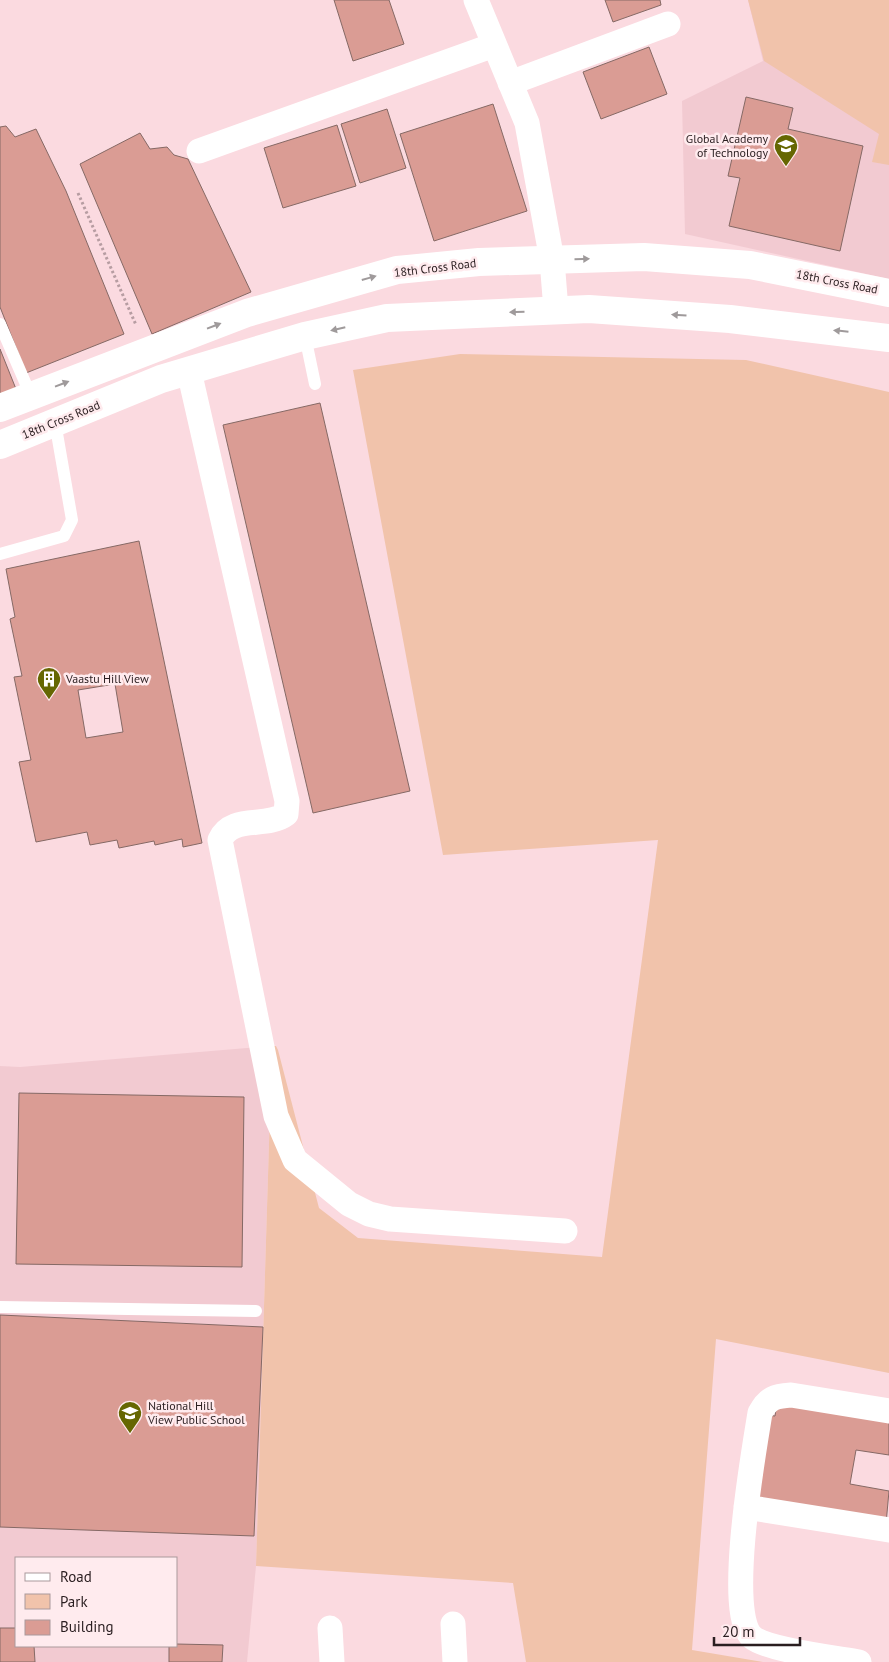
<svg xmlns="http://www.w3.org/2000/svg" width="889" height="1662" viewBox="0 0 889 1662" font-family="'PT Sans',sans-serif">
<style>
.built{fill:#f2cad1;fill-rule:evenodd}
.green{fill:#f1c3ab}
.building{fill:#da9c94;stroke:#856965;fill-rule:evenodd}
.lines{fill:none;stroke-linecap:round;stroke-linejoin:round}
.path{stroke:#b79da2;stroke-width:3;stroke-dasharray:2.5 2.5;stroke-linecap:butt}
.service{stroke:#fff;stroke-width:12}
.minor{stroke:#fff;stroke-width:25}
.tertiary{stroke:#fff;stroke-width:28}
.oneway{fill:#9f9a9b}
.labels{text-anchor:middle;stroke-width:5;stroke-linejoin:round;paint-order:stroke}
.poi-label{font-size:12px;fill:#2a1e20;stroke:#ffebee;text-anchor:start}
.street-label{font-size:12px;fill:#2a1e20;stroke:#ffebee}
</style>
<rect width="100%" height="100%" fill="#fbdae0"/>
<path class="built" d="M 748,0 L 889,0 L 889,279 L 685,234 L 682,101 L 763,61 Z
M 272,1046 L 256,1566 L 247,1662 L 0,1662 L 0,1066 L 20,1067 ZM 16,1558 L 176,1558 L 176,1646 L 16,1646 Z"/>
<path class="green" d="M 748,0 L 889,0 L 889,165 L 872,162 L 879,134 L 764,61 Z
M 460,354 L 746,360 L 889,392 L 889,1373 L 716,1339 L 692,1650 L 763,1662 L 526,1662 L 513,1583 L 256,1566 L 272,1046 L 276,1046 L 278,1050 L 319,1208 L 358,1238 L 602,1257 L 658,840 L 443,855 L 353,370 Z"/>
<path class="building" d="M 334,0 L 389,0 L 404,44 L 353,61 Z
M 605,0 L 660,0 L 661,5 L 613,22 Z
M 649,47 L 667,94 L 601,119 L 583,72 Z
M 746,97 L 793,108 L 788,129 L 863,146 L 840,251 L 729,226 L 740,178 L 728,176 Z
M 493,104 L 527,211 L 434,241 L 400,134 Z
M 387,109 L 406,168 L 360,183 L 341,124 Z
M 337,125 L 356,186 L 283,208 L 264,148 Z
M 6,126 L 15,137 L 36,129 L 66,191 L 124,334 L 26,373 L 0,307 L 0,127 Z
M 140,133 L 150,149 L 167,147 L 174,155 L 188,159 L 251,292 L 152,334 L 80,164 Z
M 0,349 L 16,389 L 0,395 Z
M 320,403 L 410,791 L 313,813 L 223,425 Z
M 139,541 L 202,843 L 183,847 L 182,839 L 155,845 L 154,841 L 119,848 L 117,840 L 90,845 L 87,832 L 36,842 L 19,762 L 31,760 L 14,677 L 22,676 L 10,619 L 15,617 L 6,569 ZM 115,684 L 123,732 L 86,738 L 78,690 Z
M 19,1093 L 244,1097 L 242,1267 L 16,1264 Z
M 0,1315 L 263,1327 L 254,1536 L 0,1527 Z
M 777,1403 L 889,1421 L 889,1455 L 856,1450 L 850,1484 L 889,1491 L 886,1524 L 750,1503 L 764,1415 L 775,1416 Z
M 0,1628 L 16,1628 L 16,1646 L 34,1646 L 35,1662 L 0,1662 Z
M 176,1644 L 223,1645 L 222,1662 L 169,1662 L 169,1646 Z"/>
<g class="lines">
<path class="path" d="M 78,193 L 136,325"/>
<path class="service" d="M 0,324 L 31,396
M 305,336 L 315,384
M 0,554 L 64,536 L 72,520 L 55,422
M 0,1307 L 256,1311"/>
<path class="minor" d="M 476,0 L 527,123 L 552,260 L 556,310
M 510,83 L 668,24
M 199,151 L 494,45
M 189,371 L 287,801 L 286,814 C 266,829 232,814 220,840 L 276,1116 L 295,1160 L 349,1204 L 369,1214 L 390,1219 L 565,1231
M 746,1507 L 889,1530
M 453,1624 L 455,1662
M 330,1628 L 332,1662
M 859,1662 C 836,1658 767,1650 752,1637 C 725,1614 754,1450 760,1413 C 768,1398 775,1396 791,1395 L 889,1411"/>
<path class="tertiary" d="M 0,408 L 247,313 L 397,270 L 479,262 L 644,257 L 750,265 L 889,293
M 0,445 L 161,379 L 305,336 L 387,318 L 589,309 L 730,319 L 889,338"/>
</g>
<defs><path id="oneway-solid" d="M-6-.8H1V-3.2L6.5 0L1 3.2V.8H-6Z" transform="scale(1.25)"/></defs>
<g class="oneway">
<use href="#oneway-solid" transform="translate(582 259) rotate(-2)"/>
<use href="#oneway-solid" transform="translate(369 278) rotate(-16)"/>
<use href="#oneway-solid" transform="translate(517 312) rotate(178)"/>
<use href="#oneway-solid" transform="translate(679 315) rotate(-176)"/>
<use href="#oneway-solid" transform="translate(214 326) rotate(-21)"/>
<use href="#oneway-solid" transform="translate(338 329) rotate(167)"/>
<use href="#oneway-solid" transform="translate(841 331) rotate(-174)"/>
<use href="#oneway-solid" transform="translate(62 384) rotate(-21)"/>
</g>
<defs>
<g id="university-pin" transform="scale(1.25)"><path d="M0 17L-7.5 6A9.5 9.5 0 1 1 7.5 6Z" fill="#656702" stroke="#ffebee"/><path d="M0-5L7-2L0 1L-7-2ZM-4 1L0 2.5L4 1V4Q0 6-4 4Z" fill="#fff"/></g>
<g id="building-pin" transform="scale(1.25)"><path d="M0 17L-7.5 6A9.5 9.5 0 1 1 7.5 6Z" fill="#656702" stroke="#ffebee"/><path d="M-4-6H4V6H1V3H-1V6H-4ZM-2.5-4.3h1.7v1.8h-1.7ZM.8-4.3h1.7v1.8H.8ZM-2.5-1h1.7V.8h-1.7ZM.8-1h1.7V.8H.8Z" fill="#fff"/></g>
<g id="school-pin" transform="scale(1.25)"><path d="M0 17L-7.5 6A9.5 9.5 0 1 1 7.5 6Z" fill="#656702" stroke="#ffebee"/><path d="M0-5L7-2L0 1L-7-2ZM-4 1L0 2.5L4 1V4Q0 6-4 4Z" fill="#fff"/></g>
</defs>
<g fill-rule="evenodd">
<use href="#university-pin" x="786" y="146"/>
<use href="#building-pin" x="49" y="679"/>
<use href="#school-pin" x="130" y="1413"/>
</g>
<g class="labels">
<g class="poi-label">
<text x="768" y="143" text-anchor="end">Global Academy<tspan x="768" dy="14">of Technology</tspan></text>
<text x="66" y="683">Vaastu Hill View</text>
<text x="148" y="1410">National Hill<tspan x="148" dy="14">View Public School</tspan></text>
</g>
<g class="street-label">
<text transform="translate(435 268) rotate(-7)" y="4">18th Cross Road</text>
<text transform="translate(837 282) rotate(11)" y="4">18th Cross Road</text>
<text transform="translate(61 420) rotate(-22)" y="4">18th Cross Road</text>
</g>
</g>
<rect x="15" y="1557" width="162" height="90" fill="#ffebee" stroke="#aa999c"/>
<rect x="25" y="1573" width="25" height="8" fill="#ffffff" stroke="#aa999c"/>
<text x="60" y="1582" font-size="15" fill="#2a1e20">Road</text>
<rect x="25" y="1594" width="25" height="15" fill="#f1c3ab" stroke="#aa999c"/>
<text x="60" y="1607" font-size="15" fill="#2a1e20">Park</text>
<rect x="25" y="1620" width="25" height="15" fill="#da9c94" stroke="#aa999c"/>
<text x="60" y="1632" font-size="15" fill="#2a1e20">Building</text>
<path d="M714 1637v8h86v-8" fill="none" stroke="#2a1e20" stroke-width="2.5"/>
<text x="722" y="1637" font-size="15" fill="#2a1e20" stroke="#ffebee" stroke-width="4" paint-order="stroke">20 m</text>
</svg>
